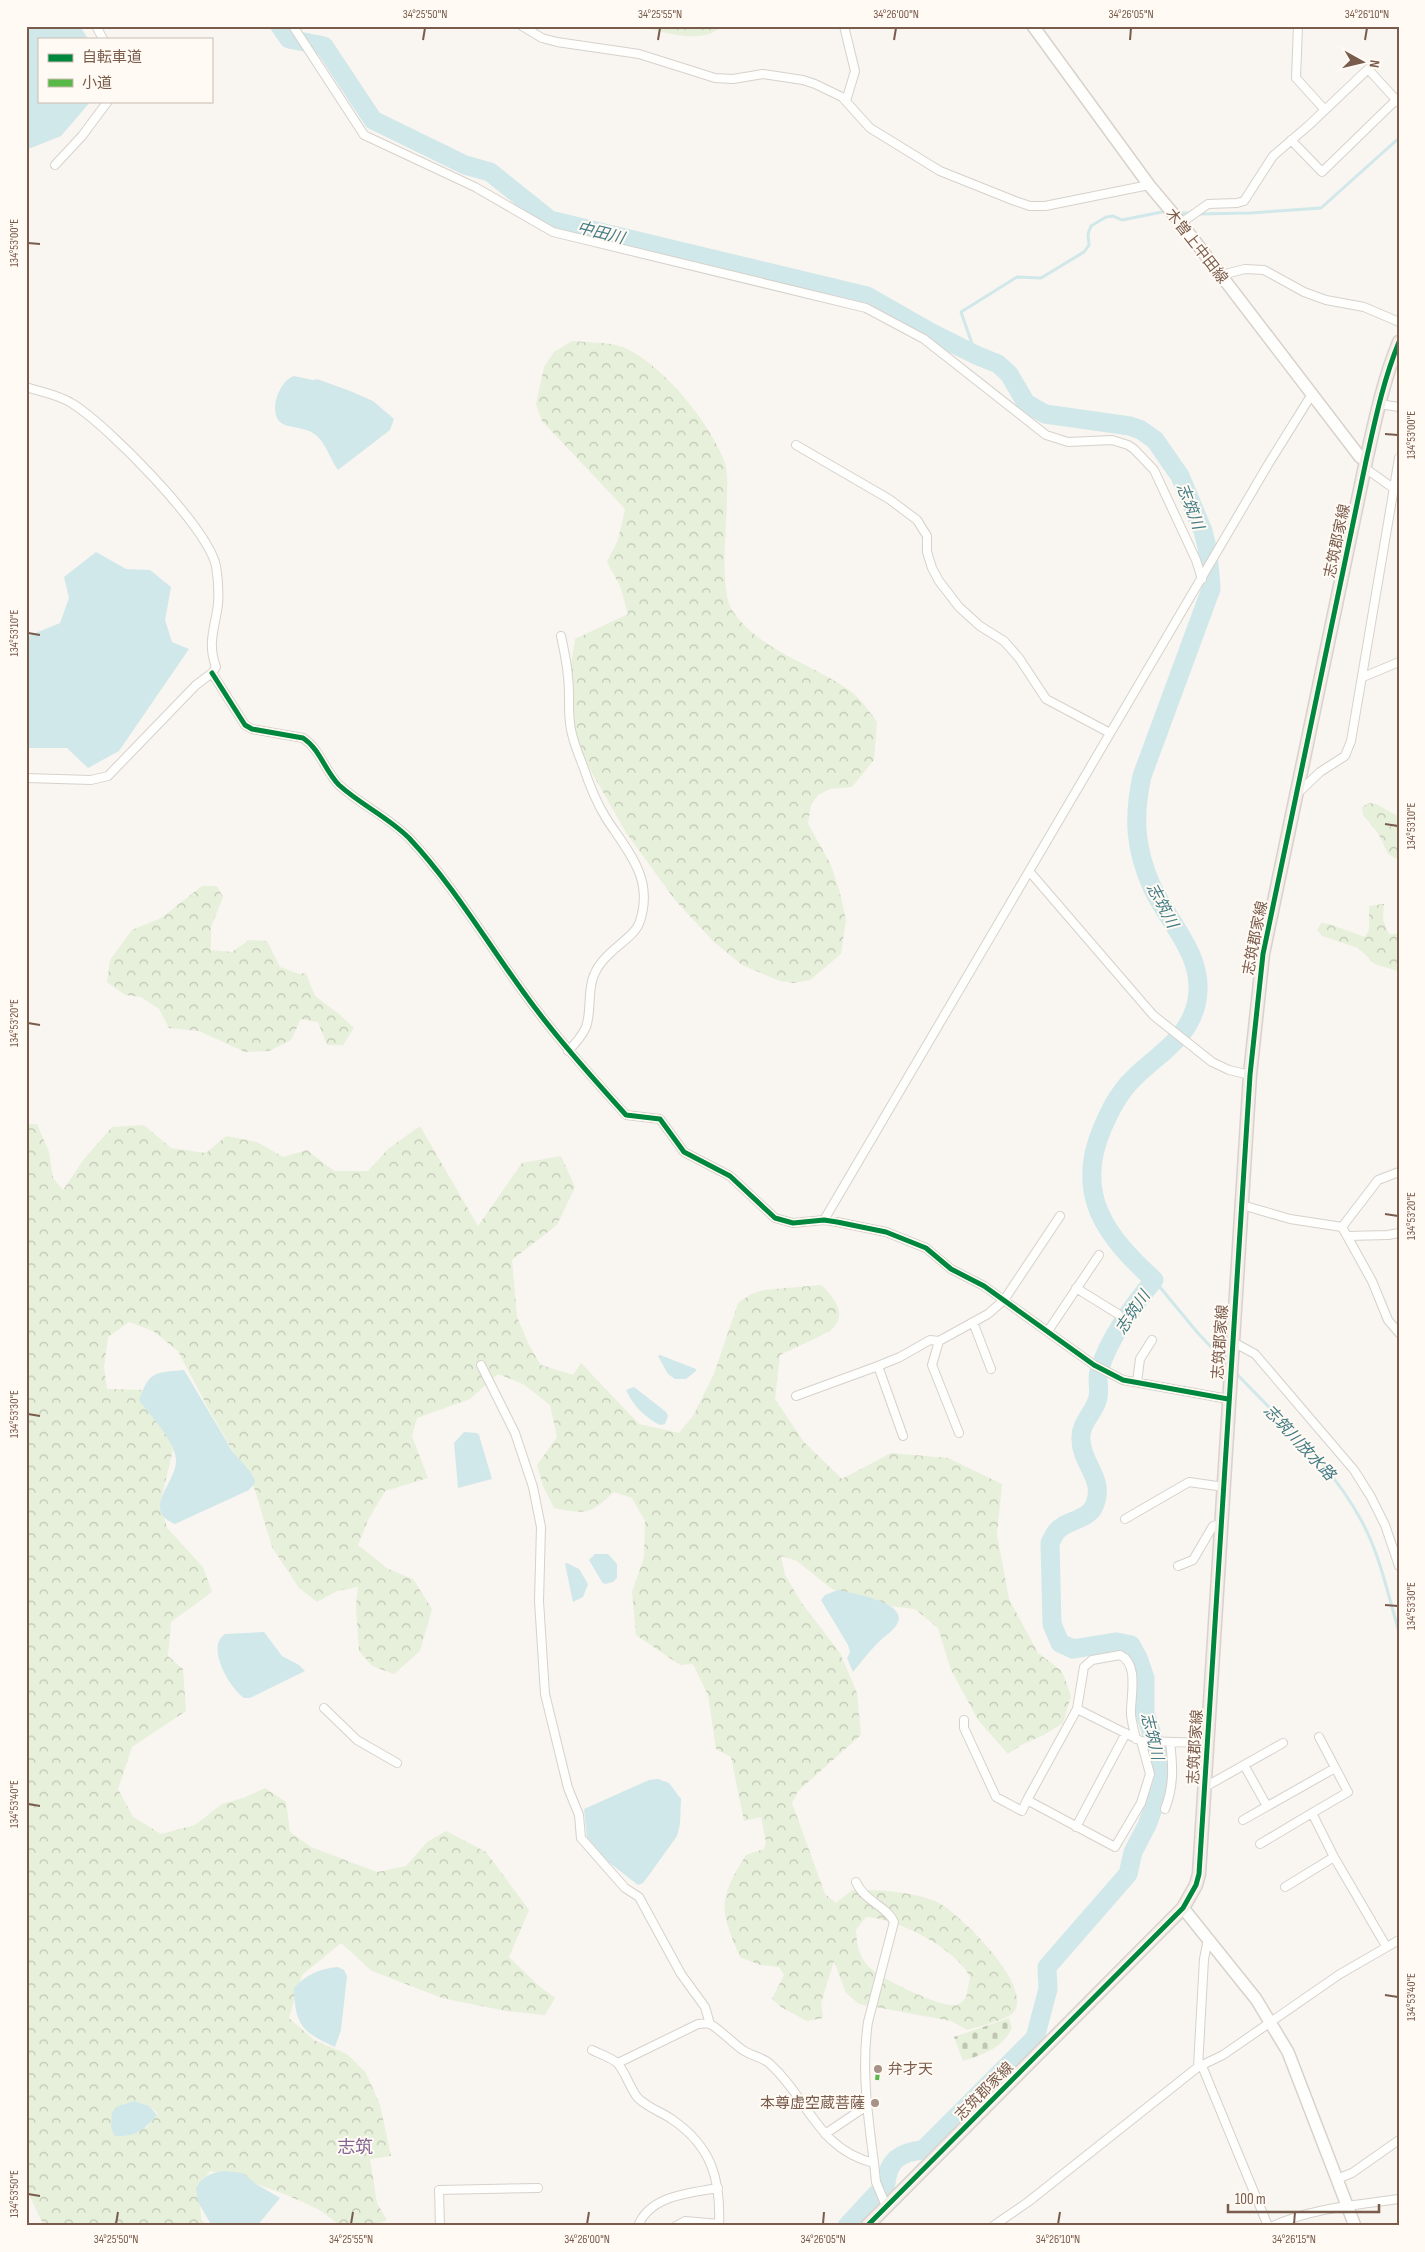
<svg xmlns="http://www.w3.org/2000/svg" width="1425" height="2252" viewBox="0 0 1425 2252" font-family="'Sofia Sans Condensed','Noto Sans JP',sans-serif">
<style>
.forest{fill:url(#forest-crowns);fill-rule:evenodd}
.cemetery{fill:url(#cemetery-stones)}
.water{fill:#d0e8ea}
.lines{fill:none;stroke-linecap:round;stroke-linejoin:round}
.stream{stroke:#d0e8ea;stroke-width:3}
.river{stroke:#d0e8ea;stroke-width:19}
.street-casing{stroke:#d7d1cb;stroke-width:10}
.secondary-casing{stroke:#d9d2cb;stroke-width:14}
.primary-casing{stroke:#dad1cc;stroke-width:15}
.street{stroke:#fefefd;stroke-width:8}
.secondary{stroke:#fefefd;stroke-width:11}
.primary{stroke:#f3eee8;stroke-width:12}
.quiet{stroke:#58b947;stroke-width:4;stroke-dasharray:8 4;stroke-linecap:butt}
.cycleway-casing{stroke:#fffaf3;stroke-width:8}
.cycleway{stroke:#00873e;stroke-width:5}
.ticks{fill:none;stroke:#7a5c4d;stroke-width:2}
.poi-dot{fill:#a69286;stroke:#fffaf3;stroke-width:2}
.labels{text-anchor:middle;stroke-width:4;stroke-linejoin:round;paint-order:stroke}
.street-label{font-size:15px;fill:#7a5c4d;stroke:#fffaf3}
.poi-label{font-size:15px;fill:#7a5c4d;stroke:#fffaf3;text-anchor:start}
.water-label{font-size:16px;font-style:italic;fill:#437c86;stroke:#fffaf3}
.quarter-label{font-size:18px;fill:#846695;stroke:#fffaf3}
.neatline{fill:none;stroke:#7a5c4d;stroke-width:2}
.ticks-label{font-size:12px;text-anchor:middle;fill:#7a5c4d}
</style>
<defs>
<pattern id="forest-crowns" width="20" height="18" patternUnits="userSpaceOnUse" patternTransform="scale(1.25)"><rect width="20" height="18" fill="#e7f0db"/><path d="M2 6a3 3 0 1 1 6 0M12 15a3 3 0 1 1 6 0" fill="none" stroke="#c0c6b4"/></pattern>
<pattern id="cemetery-stones" width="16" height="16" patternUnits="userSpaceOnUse" patternTransform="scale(1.25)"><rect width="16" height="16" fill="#e7f0db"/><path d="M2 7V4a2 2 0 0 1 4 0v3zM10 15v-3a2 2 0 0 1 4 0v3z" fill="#c0c6b4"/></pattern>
</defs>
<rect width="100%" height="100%" fill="#f9f5f0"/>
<path class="forest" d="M 641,26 L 722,26 C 704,45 664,33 641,26 Z
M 572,341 C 590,343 608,341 625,348 C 664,366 710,423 725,463 C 728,473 727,487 727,497 C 727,523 719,590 732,610 C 759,651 812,663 850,691 C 861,699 869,711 877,722 L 874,760 L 852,787 L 830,789 L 818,795 L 811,805 L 808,824 L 830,863 L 839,889 L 846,920 L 841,954 L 810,980 L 793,983 L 780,981 L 742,965 L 713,941 L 675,900 L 627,834 L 576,745 L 569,678 L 575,639 L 628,614 L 620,586 L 607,562 L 618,540 L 625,509 L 542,421 L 536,404 L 544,367 L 554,352 Z
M 1369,803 L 1376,804 L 1399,817 L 1399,860 L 1388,854 L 1378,833 L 1363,815 L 1362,807 Z
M 202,886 L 217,886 L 223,897 L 211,927 L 211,950 L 232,952 L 249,940 L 267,941 L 280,967 L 299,974 L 306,973 L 315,996 L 339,1014 L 354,1028 L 343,1045 L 327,1045 L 318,1022 L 301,1019 L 291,1040 L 269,1051 L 245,1052 L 199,1031 L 169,1028 L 159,1009 L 141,997 L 125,995 L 107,982 L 110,960 L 132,930 L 161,918 Z
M 1384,904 L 1383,920 L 1389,934 L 1399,934 L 1399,975 L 1397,971 L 1375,964 L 1358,948 L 1322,936 L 1317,930 L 1321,923 L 1329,924 L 1365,937 L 1369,930 L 1369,906 Z
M 26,1124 L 37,1124 L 49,1152 L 53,1178 L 63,1190 L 84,1159 L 112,1127 L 144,1125 L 171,1148 L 206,1153 L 226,1136 L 257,1142 L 283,1157 L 307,1150 L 334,1171 L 368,1171 L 388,1149 L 420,1126 L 478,1226 L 522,1163 L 561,1156 L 575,1187 L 557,1225 L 512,1260 L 517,1317 L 530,1347 L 541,1365 L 573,1375 L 581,1363 L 639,1424 L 679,1433 L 693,1416 L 714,1374 L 738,1303 L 751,1294 L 764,1290 L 821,1285 C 832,1295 848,1313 833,1328 C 826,1335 791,1349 780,1355 L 775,1399 L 804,1442 L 842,1479 L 891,1453 L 948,1458 L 1002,1484 L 997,1535 L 1009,1599 L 1038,1653 L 1062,1671 L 1071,1696 L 1063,1723 L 1044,1735 L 1021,1745 L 1008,1754 L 978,1720 L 951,1670 L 938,1628 L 915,1609 L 872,1604 L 832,1589 L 797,1561 L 781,1556 L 785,1575 L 801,1602 L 840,1653 L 857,1693 L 861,1735 L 798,1791 L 792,1803 L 825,1894 L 836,1903 L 852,1890 C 879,1890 910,1891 935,1901 C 958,1911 1036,1988 1013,2013 C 1006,2020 977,2027 967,2030 L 951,2021 L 859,2004 L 846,1993 L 834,1961 L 821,2003 L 823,2018 L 807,2021 L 781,2007 L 772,1999 L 784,1975 L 779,1967 L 760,1965 L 740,1957 C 719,1909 718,1900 746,1855 L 764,1849 L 766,1842 L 761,1817 L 744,1821 L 731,1757 L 716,1749 L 708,1695 L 693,1664 L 680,1665 L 636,1635 L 632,1592 L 644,1557 L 645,1521 L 632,1498 L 614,1492 C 590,1514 587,1515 554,1508 L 543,1486 L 537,1465 L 557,1437 L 550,1405 L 523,1384 L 498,1374 L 470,1399 L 417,1418 L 412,1436 L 428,1478 L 385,1491 L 368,1520 L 358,1545 L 388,1569 L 413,1579 L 432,1609 L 420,1651 L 394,1674 L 372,1666 L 359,1651 L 356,1606 L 358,1587 L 337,1591 L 317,1602 L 299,1588 L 272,1547 L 255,1490 L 207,1406 L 178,1351 L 153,1331 L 129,1322 L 108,1337 L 104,1367 L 107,1389 L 145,1390 L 159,1414 L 173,1450 L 160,1504 L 167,1528 L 203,1567 L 212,1592 L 171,1622 L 168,1656 L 183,1669 L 186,1711 L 132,1747 L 118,1789 L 133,1817 L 161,1834 L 195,1825 L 222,1804 L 246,1797 L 265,1788 L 286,1802 L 290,1832 L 311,1847 L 377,1872 L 406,1866 L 427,1842 L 446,1831 L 486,1852 L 529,1910 L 509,1957 L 539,1986 L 555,1998 L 545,2015 L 506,2011 L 442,1998 L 372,1971 L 341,1943 L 302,1975 L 289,2018 L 314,2040 L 347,2054 L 366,2073 L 380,2105 L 391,2156 L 370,2159 L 377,2203 L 387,2220 C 377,2225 354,2230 342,2225 C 334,2223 327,2214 319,2210 C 285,2192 247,2180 210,2171 L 199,2187 L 201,2219 L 208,2226 L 44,2226 L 26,2189 ZM 866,1917 C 898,1919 956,1948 970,1977 L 966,1998 C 963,2001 960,2004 956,2005 C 941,2008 879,1978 868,1966 C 858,1955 857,1944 856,1930 ZM 134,2101 L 149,2106 L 158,2114 L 146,2128 L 118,2106 Z"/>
<path class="cemetery" d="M 1009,2018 L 1012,2028 C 1002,2049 983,2054 963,2061 L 954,2037 Z"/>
<path class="water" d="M 26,26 L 80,26 L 88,39 L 39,39 L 39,101 L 91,101 L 61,136 L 26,150 Z
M 294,376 L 313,380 L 317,379 L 350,391 L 373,401 L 394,419 L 390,430 L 338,470 C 330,459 327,445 316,435 C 305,426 288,429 280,422 C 268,410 280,380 294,376 Z
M 96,552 L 126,569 L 150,570 L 171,587 L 165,620 L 172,642 L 189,649 L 119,751 L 88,768 L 67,748 L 26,748 L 26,637 L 60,623 L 69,598 L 64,577 Z
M 660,1355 L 696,1369 L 696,1371 L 686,1379 L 675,1379 L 668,1374 L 658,1356 Z
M 184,1370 L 227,1442 C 233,1457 249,1465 255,1481 L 254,1484 L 249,1490 L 175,1524 C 140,1510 177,1482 176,1460 C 175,1441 150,1415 139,1400 C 150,1370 155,1373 184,1370 Z
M 634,1387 L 666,1412 L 668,1416 L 665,1424 L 660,1425 C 646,1418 633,1406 626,1390 Z
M 464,1432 L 477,1433 L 479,1435 L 492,1479 L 458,1488 L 454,1443 Z
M 595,1554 L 608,1554 L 617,1564 L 617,1578 L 613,1582 L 605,1584 L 602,1582 L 589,1560 Z
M 567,1563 L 579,1569 L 588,1584 L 583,1597 L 573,1602 L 565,1564 Z
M 838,1590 C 850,1593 910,1602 897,1624 C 894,1630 886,1635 881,1640 C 871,1649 862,1661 853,1672 L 847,1658 L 850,1652 L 848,1645 L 821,1600 L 825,1595 Z
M 264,1632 L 282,1656 L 299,1665 L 305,1671 L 250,1698 L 244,1698 C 230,1688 205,1647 225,1634 Z
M 658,1779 L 669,1783 L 681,1799 L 680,1824 L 677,1836 L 649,1875 L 643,1883 L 638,1885 L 606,1860 L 587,1837 L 584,1809 L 649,1780 Z
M 338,1967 L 344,1970 L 347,1976 L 341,2030 L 335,2047 C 302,2032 295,2025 294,1988 C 305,1975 321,1968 338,1967 Z
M 134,2101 L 149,2106 L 157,2115 C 144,2130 136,2137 115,2136 L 111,2128 L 112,2112 L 118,2106 Z
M 224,2171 L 243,2173 L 256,2184 L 280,2198 L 257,2226 L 212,2226 L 198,2202 L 196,2188 C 203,2176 211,2173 224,2171 Z"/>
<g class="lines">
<path class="stream" d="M 1179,213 L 1191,213
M 1197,214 L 1250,213 L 1321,208 L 1399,138
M 976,355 L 961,312 L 1017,277 L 1041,278 L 1084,252 L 1089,245 L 1088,234 L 1091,226 L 1106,217 L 1113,216 L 1122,220 L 1162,212
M 1154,1280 L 1197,1332 L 1227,1364
M 1235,1372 C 1278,1418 1332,1465 1361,1520 C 1380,1554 1388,1595 1399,1632"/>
<path class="river" d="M 280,26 L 289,39 L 324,46 L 373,120 L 465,165 L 490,172 L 550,220 L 867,296 L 930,332 L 976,355 L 998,364 L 1009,374 L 1026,403 L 1045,414 L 1130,426 L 1141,430 L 1155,440 L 1180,476 L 1203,531 L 1207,547 L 1210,574 L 1211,589 L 1142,776 C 1133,817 1135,849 1152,887 C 1169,924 1205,956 1197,1000 C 1191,1037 1158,1054 1134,1078 C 1119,1092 1110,1110 1102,1129 C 1074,1195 1106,1236 1154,1280 C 1132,1307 1109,1338 1099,1371 C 1096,1381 1101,1391 1097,1401 C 1092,1415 1080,1424 1081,1439 C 1081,1464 1105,1478 1095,1504 C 1089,1521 1066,1519 1056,1532 C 1054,1535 1052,1539 1050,1543 L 1052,1624 L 1060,1643 L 1073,1649 L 1117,1642 L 1131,1645 L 1138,1658 L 1145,1678 L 1145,1713 L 1161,1763 L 1164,1776 L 1162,1785 L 1147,1825 L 1133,1852 L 1128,1874 L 1047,1967 L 1048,1989 L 1035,2038 L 923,2150 C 900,2152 888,2160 886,2184 L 847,2226"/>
<g class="street-casing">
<path id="street" d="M 96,26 L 103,39
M 293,26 L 364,135 L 475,187 L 553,232 L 866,308 L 924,339 L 1046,435 L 1068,442 L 1112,440 L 1128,445 L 1134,449 L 1154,470 L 1196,560 L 1202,579
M 522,26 L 542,38 L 557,42 L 639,54 L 715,78 L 733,79 L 763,74 L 803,80 L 815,84 L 842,97 L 870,128 L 940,171 L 1015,201 L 1030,206 L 1045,206 L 1149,185
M 844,26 L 855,71 L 846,101
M 1298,26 L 1296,78 L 1325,110
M 1291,140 L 1322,172 L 1396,100
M 55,165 L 82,136 L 108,101
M 1181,223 L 1208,204 L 1237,203 L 1244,201 L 1273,156 L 1308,126 L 1368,69 L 1399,103
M 1221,275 L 1245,269 L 1264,270 L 1304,292 L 1326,300 L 1364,307 L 1399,322
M 26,387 C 41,392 60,395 73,404 C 108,426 207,526 216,566 C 218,578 219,591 218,604 C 215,628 207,643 216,667 L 212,673 L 196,685 L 108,776 L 91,780 L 26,778
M 1379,404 L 1399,407
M 796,445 L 889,499 L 917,520 L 927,536 L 927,552 L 932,568 L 939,581 L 959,607 L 980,626 L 1004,641 L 1019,658 L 1046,699 L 1110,733
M 1365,468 L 1393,488
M 561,636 C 564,650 567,663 568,677 C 570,692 568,708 570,723 C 571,737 578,753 583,766 C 589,784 596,802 606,818 C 628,852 654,878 640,921 C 635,939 604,950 594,975 C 587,991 592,1010 586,1027 C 582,1036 575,1044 568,1051
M 212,673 L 245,725 L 252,729 L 303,738 C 320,749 325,771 339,785 C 361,805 388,817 409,838 C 453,885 486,941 524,993 C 555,1036 590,1075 626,1115 L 660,1119 L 684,1152 L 730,1176 L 775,1218 L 793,1223 L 824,1220 L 837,1222 L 886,1232 L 926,1248 L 951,1269 L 984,1286 L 1094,1365 L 1123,1380 L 1228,1399
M 1363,677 L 1399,662
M 1298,793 L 1320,772 L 1345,756 L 1351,741 L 1399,458
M 1029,871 L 1153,1015 L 1212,1062 L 1229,1070 L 1250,1075
M 1242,1205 L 1290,1219 L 1342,1227 L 1372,1281 L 1388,1320 L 1399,1333
M 824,1220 L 1269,463 L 1312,394
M 1342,1227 L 1378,1180 L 1399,1172
M 1348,1236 L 1388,1235 L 1399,1233
M 1076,1288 L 1118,1314
M 973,1322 L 991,1369
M 1048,1331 L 1099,1255
M 1233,1342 L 1255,1354 L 1354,1470 L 1371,1497 L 1385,1525 L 1399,1566
M 481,1365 L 515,1433 L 533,1487 L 541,1527 L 539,1601 L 545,1694 L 568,1788 L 579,1815 L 581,1838 L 625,1888 L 639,1897 L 681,1974 L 705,2007 L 710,2024
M 1137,1382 L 1140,1359 L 1152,1340
M 796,1396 L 878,1366
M 959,1433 L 932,1365 L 939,1341 L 988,1314 L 1004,1300 L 1060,1216
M 903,1436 L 878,1366 L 900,1357 L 930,1340 L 939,1341
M 1125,1519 L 1189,1482 L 1224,1487
M 1178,1566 L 1193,1560 L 1213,1526 L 1221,1524
M 324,1708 L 357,1740 L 397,1763
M 1077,1709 L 1141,1741 L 1208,1743
M 964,1720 L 964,1728 L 996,1797 L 1022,1811 L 1027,1800
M 1136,1739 C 1134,1731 1132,1723 1131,1715 C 1130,1698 1140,1664 1120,1655 L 1092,1660 L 1084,1667 L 1077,1709 L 1027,1800 L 1115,1847 L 1141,1803 L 1150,1774 L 1141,1741
M 1244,1765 L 1267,1806
M 1205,1787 L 1283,1743
M 1165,1809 C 1174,1786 1173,1766 1170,1742
M 1312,1813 L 1348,1792 L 1319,1737
M 1243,1820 L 1335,1768
M 1076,1827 L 1126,1733
M 1260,1844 L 1312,1813 L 1334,1857 L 1386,1946
M 1285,1887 L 1334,1857
M 592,2050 C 600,2054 609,2057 616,2062 C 624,2068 630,2089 638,2098 C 648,2108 662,2112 673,2120 C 712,2147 721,2180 719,2226
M 618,2063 L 698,2024 C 701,2024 707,2023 710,2024 C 718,2028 732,2042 740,2048 C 749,2056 762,2056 770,2064 C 808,2098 817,2149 874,2163 C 868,2117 861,2068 868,2022 L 894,1922 C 887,1906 865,1902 856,1882
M 1202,2066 L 1268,2226
M 1198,2067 L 1204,1959 L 1208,1939
M 825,2134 L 868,2105
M 874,2163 L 876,2182 L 886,2206
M 1337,2179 L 1352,2173 L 1399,2140
M 440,2226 L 439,2190 L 538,2188
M 638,2226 C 650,2195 690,2193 718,2188
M 676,2226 L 685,2221 L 719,2224
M 993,2226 L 1028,2202 L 1198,2067 L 1223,2055 L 1340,1974 L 1399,1940
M 1273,2226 C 1312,2208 1357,2205 1399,2199"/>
</g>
<g class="secondary-casing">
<path id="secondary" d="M 1033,26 L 1149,185 L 1181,223 L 1360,457 L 1366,461
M 1183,1908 L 1256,1999 L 1288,2052 L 1355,2226"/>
</g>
<g class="primary-casing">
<path id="primary" d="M 867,2226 L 1183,1908 L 1196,1885 L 1199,1874 L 1250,1075 L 1263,954 L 1366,461 C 1375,421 1383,381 1399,342"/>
</g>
<use href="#street" class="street"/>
<use href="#secondary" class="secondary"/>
<use href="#primary" class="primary"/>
<path class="quiet" d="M 877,2080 L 878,2072"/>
<g class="cycleway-casing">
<path id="cycleway" d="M 212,673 L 245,725 L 252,729 L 303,738 C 320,749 325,771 339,785 C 361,805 388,817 409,838 C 453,885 486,941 524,993 C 555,1036 590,1075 626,1115 L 660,1119 L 684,1152 L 730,1176 L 775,1218 L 793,1223 L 824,1220 L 837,1222 L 886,1232 L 926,1248 L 951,1269 L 984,1286 L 1094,1365 L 1123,1380 L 1228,1399
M 867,2226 L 1183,1908 L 1196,1885 L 1199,1874 L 1250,1075 L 1263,954 L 1366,461 C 1375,421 1383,381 1399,342"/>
</g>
<use href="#cycleway" class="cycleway"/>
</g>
<path class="ticks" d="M 423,40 L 425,28M 658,40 L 660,28M 894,40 L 896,28M 1130,40 L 1131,28M 1365,40 L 1367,28M 28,243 L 40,244M 1385,434 L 1398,435M 28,633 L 40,635M 1385,824 L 1398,826M 28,1023 L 40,1025M 1385,1214 L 1398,1216M 28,1414 L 40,1416M 1385,1605 L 1398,1606M 28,1804 L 40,1806M 1385,1995 L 1398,1997M 28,2194 L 40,2196M 116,2224 L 118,2212M 351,2224 L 353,2212M 587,2224 L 589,2212M 823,2224 L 824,2212M 1058,2224 L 1060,2212M 1294,2224 L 1295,2212"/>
<g class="poi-dot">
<circle cx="878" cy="2069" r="5"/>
<circle cx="875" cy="2103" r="5"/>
</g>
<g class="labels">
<g class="street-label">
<text transform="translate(1197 246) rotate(52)" y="5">木曽上中田線</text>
<text transform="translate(1337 541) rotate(-78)" y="5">志筑郡家線</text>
<text transform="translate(1255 938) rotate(-79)" y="5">志筑郡家線</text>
<text transform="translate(1220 1342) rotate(-86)" y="5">志筑郡家線</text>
<text transform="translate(1195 1747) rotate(-87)" y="5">志筑郡家線</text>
<text transform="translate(984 2091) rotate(-45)" y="5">志筑郡家線</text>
</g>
<g class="poi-label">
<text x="888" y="2074">弁才天</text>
<text x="865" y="2108" text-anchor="end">本尊虚空蔵菩薩</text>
</g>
<g class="water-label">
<text transform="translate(601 232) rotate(14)" y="6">中田川</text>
<text transform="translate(1191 506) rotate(69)" y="6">志筑川</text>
<text transform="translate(1163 905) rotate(62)" y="6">志筑川</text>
<text transform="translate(1132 1312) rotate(-56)" y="6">志筑川</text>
<text transform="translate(1300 1442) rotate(47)" y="6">志筑川放水路</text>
<text transform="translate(1153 1736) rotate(76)" y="6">志筑川</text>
</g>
<g class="quarter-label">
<text x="355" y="2153">志筑</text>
</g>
</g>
<rect width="1425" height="2252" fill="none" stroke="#fffaf3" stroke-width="55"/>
<rect x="38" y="38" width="175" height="65" fill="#fffaf3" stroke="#cabbb1"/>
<rect x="48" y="54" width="25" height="8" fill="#00873e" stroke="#cabbb1"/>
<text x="82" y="62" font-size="15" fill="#7a5c4d">自転車道</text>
<rect x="48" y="79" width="25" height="8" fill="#58b947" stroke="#cabbb1"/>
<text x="82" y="88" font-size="15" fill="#7a5c4d">小道</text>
<g transform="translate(1362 62) rotate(98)" stroke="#fffaf3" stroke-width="4" paint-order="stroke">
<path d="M0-4L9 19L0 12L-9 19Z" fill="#7a5c4d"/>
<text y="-8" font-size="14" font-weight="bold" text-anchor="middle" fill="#7a5c4d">N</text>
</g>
<path d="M1228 2204v8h151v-8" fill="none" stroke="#7a5c4d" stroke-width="2.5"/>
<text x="1235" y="2204" font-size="15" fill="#7a5c4d" stroke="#fffaf3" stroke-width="4" paint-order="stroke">100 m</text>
<rect x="28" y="28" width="1370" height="2196" class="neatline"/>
<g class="ticks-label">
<text x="425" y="18">34°25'50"N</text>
<text x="660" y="18">34°25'55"N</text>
<text x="896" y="18">34°26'00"N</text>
<text x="1131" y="18">34°26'05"N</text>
<text x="1367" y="18">34°26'10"N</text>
<text transform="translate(14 243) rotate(-90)" y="4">134°53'00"E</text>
<text transform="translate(1411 435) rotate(-90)" y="4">134°53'00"E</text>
<text transform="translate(14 633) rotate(-90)" y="4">134°53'10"E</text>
<text transform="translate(1411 826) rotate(-90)" y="4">134°53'10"E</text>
<text transform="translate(14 1023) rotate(-90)" y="4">134°53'20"E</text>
<text transform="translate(1411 1216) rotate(-90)" y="4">134°53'20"E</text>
<text transform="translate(14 1414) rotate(-90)" y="4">134°53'30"E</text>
<text transform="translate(1411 1606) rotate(-90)" y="4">134°53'30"E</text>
<text transform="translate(14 1804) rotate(-90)" y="4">134°53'40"E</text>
<text transform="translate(1411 1997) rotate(-90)" y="4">134°53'40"E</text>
<text transform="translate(14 2194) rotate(-90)" y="4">134°53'50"E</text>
<text x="116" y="2243">34°25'50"N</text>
<text x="351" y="2243">34°25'55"N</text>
<text x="587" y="2243">34°26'00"N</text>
<text x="823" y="2243">34°26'05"N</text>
<text x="1058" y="2243">34°26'10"N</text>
<text x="1294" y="2243">34°26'15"N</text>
</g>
</svg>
